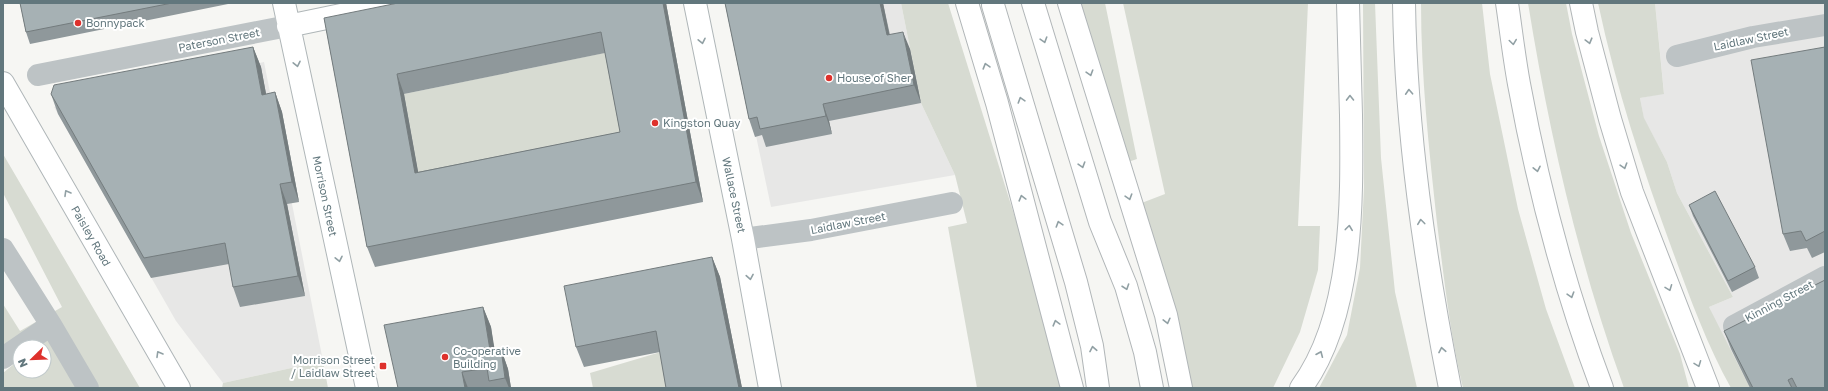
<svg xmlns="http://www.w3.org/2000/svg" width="1828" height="391" viewBox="0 0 1828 391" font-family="'Golos Text',sans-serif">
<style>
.built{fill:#e7e7e6}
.green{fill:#d7dbd2;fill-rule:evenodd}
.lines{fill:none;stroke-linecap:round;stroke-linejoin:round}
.primary-casing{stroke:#afb6b8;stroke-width:24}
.motorway-casing{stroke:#b1b6b8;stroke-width:24}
.minor{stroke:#bdc3c5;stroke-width:22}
.primary{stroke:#fff;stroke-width:22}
.motorway{stroke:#fff;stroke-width:22}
.wall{fill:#8f989b;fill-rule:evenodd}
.shaded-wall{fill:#747c7e}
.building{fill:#a6b1b4;stroke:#747c7e;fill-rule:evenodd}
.oneway{stroke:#91a0a4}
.poi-dot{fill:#de312c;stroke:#fff;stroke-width:1.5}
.labels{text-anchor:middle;stroke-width:4;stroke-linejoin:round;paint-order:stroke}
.poi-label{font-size:11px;fill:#62777d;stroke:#fff;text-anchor:start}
.street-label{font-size:11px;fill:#62777d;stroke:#fff}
</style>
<rect width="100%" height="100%" fill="#f6f6f3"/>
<path class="built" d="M 728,3 L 901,3 L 921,103 L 955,175 L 771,207 Z
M 1655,3 L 1825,3 L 1825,388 L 1742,388 L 1709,307 L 1733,297 L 1677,193 L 1667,162 L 1644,119 L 1640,98 L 1664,93 Z
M 264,62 L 323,361 L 223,383 L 176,321 L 54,107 Z"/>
<path class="green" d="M 901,3 L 948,3 L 1032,272 L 1061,388 L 977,388 L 948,227 L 967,223 L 955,175 L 921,103 Z
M 1080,3 L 1105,3 L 1137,159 L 1128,162 Z
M 1123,3 L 1308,3 L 1298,226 L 1320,226 L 1318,270 L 1300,332 L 1273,388 L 1191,388 L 1139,204 L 1165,194 Z
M 1363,3 L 1375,3 L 1381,158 L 1395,292 L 1417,388 L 1319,388 L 1347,335 L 1360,268 L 1364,188 Z
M 1421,3 L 1482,3 L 1490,74 L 1518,209 L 1546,309 L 1575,388 L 1463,388 C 1450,334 1444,278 1437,223 C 1429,150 1421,77 1421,3 Z
M 1528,3 L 1566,3 L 1572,34 L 1599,136 L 1631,233 L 1680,354 L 1689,388 L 1624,388 C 1579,264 1549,133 1528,3 Z
M 1598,3 L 1655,3 L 1664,94 L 1640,98 L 1644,118 L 1667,162 L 1677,193 L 1733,297 L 1709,307 L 1750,388 L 1731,388 C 1707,345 1690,298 1673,252 C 1643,170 1616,88 1598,3 Z
M 609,52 L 628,152 L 422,193 L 404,94 Z
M 3,154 L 140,388 L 3,388 L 3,373 L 14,364 L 3,348 L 3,304 L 20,331 L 62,307 L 3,193 ZM 20,347 L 44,347 L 44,371 L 20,371 Z
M 664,351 L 670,388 L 593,388 L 590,373 Z
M 323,361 L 328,388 L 222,388 L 223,383 Z"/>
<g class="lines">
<g class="primary-casing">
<path id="primary" d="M 284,3 L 367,388
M 695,3 L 743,239 L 770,388
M 288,26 L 399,3
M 3,83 L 179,388"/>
</g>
<g class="motorway-casing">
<path id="motorway" d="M 967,3 L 997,103 L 1072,388
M 1033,3 L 1100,222 L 1126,286 L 1145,352 L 1152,388
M 1069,3 L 1166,315 L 1181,388
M 1404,3 C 1406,133 1425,261 1450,388
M 1507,3 C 1511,30 1514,57 1519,84 C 1538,187 1565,290 1602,388
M 1581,3 L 1587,32 L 1610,119 L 1632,192 L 1708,388
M 993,5 L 1076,282 L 1092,346 L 1098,388
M 1301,388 C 1354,316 1352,201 1351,115 C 1350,78 1349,40 1348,3"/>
</g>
<path class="minor" d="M 1677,56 L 1753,37 L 1825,25
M 38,75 L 288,26
M 743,239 L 811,230 L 952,203
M 3,249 L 51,325 L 88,388
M 1734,326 L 1825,277
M 3,358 L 51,325"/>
<use href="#primary" class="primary"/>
<use href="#motorway" class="motorway"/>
</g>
<path class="wall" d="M 20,3 L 233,3 L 30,44 L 26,32 Z
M 666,3 L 703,202 L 375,267 L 367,247 L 324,18 ZM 605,53 L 620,132 L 418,172 L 404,94 Z
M 725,3 L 883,3 L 890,35 L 910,49 L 921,103 L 829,121 L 832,134 L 766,147 L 762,135 L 755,137 L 749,119 Z
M 253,47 L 261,67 L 266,94 L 275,92 L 282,112 L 299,202 L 287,204 L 305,296 L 240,307 L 233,287 L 229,264 L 151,278 L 58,114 L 51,94 Z
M 1825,47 L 1825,252 L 1812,258 L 1807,248 L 1790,251 L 1783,234 Z
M 1689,205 L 1755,267 L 1759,278 L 1732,292 L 1693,216 Z
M 712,257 L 720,277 L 742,388 L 666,388 L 660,352 L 584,367 L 576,347 Z
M 483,307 L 491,327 L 494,350 L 501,349 L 508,369 L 511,388 L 398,388 Z
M 1724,331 L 1825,388 L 1750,388 L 1731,349 Z"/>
<path class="shaded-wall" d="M 663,3 L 666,3 L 703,202 L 696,182 Z
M 880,3 L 883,3 L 893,53 L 887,35 Z
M 903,32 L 910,49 L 921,103 L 914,85 Z
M 253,47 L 261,67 L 270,115 L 262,95 Z
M 397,74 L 404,94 L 422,193 L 415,173 Z
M 275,92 L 282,112 L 299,202 L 292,182 Z
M 823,104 L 829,121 L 832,134 L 826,116 Z
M 280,184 L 287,204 L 305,296 L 298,276 Z
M 712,257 L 720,277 L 742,388 L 739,388 Z
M 483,307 L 491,327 L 498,370 L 490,350 Z
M 501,349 L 508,369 L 511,388 L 509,388 L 505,378 Z
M 462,372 L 468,388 L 465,388 Z"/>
<path class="building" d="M 20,3 L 172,3 L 26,32 Z
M 398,3 L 663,3 L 696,182 L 367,247 L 324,18 ZM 601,32 L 620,132 L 415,173 L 397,74 Z
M 725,3 L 880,3 L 887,35 L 903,32 L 914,85 L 823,104 L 826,116 L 760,129 L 757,117 L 749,119 Z
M 253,47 L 262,95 L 275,92 L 292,182 L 280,184 L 298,276 L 233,287 L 225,243 L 144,258 L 51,94 L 54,85 Z
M 1825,47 L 1825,231 L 1806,241 L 1801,231 L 1783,234 L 1751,60 Z
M 1715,191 L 1755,267 L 1728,281 L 1689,205 Z
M 712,257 L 739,388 L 666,388 L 656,331 L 576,347 L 564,286 Z
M 1825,280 L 1825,388 L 1797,388 L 1792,378 L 1788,380 L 1792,388 L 1753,388 L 1724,331 Z
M 483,307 L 490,350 L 501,349 L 505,378 L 489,381 L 487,368 L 462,372 L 465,388 L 398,388 L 384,325 Z"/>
<defs><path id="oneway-chevron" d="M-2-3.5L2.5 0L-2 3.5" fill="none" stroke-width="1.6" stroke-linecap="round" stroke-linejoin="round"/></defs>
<g class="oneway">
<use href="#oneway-chevron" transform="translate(1044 40) rotate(73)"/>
<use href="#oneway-chevron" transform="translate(702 41) rotate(78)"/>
<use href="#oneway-chevron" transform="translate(1589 41) rotate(75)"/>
<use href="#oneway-chevron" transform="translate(1513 42) rotate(82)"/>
<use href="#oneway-chevron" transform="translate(297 64) rotate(78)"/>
<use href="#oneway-chevron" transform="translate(986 66) rotate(-106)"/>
<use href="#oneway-chevron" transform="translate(1090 73) rotate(73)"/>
<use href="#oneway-chevron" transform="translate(1409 92) rotate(-93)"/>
<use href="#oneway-chevron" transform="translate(1350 98) rotate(-91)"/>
<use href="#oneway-chevron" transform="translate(1021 100) rotate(-107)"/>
<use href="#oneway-chevron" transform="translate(1082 165) rotate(73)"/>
<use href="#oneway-chevron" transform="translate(1624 166) rotate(73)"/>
<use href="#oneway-chevron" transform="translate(1537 169) rotate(78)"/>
<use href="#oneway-chevron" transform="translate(67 193) rotate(-120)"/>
<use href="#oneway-chevron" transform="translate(1129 197) rotate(73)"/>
<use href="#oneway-chevron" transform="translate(1022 198) rotate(-105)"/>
<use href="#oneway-chevron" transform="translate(1421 222) rotate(-97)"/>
<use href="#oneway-chevron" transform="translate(1059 224) rotate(-107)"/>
<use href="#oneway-chevron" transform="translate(1349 228) rotate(-83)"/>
<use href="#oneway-chevron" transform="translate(339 259) rotate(78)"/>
<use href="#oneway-chevron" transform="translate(750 277) rotate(80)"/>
<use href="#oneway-chevron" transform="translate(1126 287) rotate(71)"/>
<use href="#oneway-chevron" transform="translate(1669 288) rotate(69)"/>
<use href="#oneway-chevron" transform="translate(1571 295) rotate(73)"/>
<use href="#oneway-chevron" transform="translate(1167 321) rotate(76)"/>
<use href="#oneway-chevron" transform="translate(1056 323) rotate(-105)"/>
<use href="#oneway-chevron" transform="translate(1093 349) rotate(-101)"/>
<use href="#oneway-chevron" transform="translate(1442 350) rotate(-101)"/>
<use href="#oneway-chevron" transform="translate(159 354) rotate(-120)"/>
<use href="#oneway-chevron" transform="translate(1320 354) rotate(-67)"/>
<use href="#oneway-chevron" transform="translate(1698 364) rotate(69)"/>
</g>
<g class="poi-dot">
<circle cx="78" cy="23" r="4"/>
<circle cx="829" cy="78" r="4"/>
<circle cx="655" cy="123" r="4"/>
<circle cx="445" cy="357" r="4"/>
<rect x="379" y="362" width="8" height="8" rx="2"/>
</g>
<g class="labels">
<g class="poi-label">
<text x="86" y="27">Bonnypack</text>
<text x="837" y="82">House of Sher</text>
<text x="663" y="127">Kingston Quay</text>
<text x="453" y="355">Co-operative<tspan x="453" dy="13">Building</tspan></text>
<text x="375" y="364" text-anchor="end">Morrison Street<tspan x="375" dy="13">/ Laidlaw Street</tspan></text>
</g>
<g class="street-label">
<text transform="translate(1751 39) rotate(-12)" y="4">Laidlaw Street</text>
<text transform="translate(219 40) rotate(-11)" y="4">Paterson Street</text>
<text transform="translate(734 195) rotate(78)" y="4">Wallace Street</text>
<text transform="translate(325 196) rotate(78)" y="4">Morrison Street</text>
<text transform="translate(848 223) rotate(-11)" y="4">Laidlaw Street</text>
<text transform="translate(91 236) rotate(60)" y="4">Paisley Road</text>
<text transform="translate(1779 301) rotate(-28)" y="4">Kinning Street</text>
</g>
</g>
<rect width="1828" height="391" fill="none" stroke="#62777d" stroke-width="8"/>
<g transform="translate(32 359) rotate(247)"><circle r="19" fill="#ffffff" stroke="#c0c9cb"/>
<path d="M0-3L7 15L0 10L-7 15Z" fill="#de312c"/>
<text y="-6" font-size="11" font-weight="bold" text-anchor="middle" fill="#62777d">N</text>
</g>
</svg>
